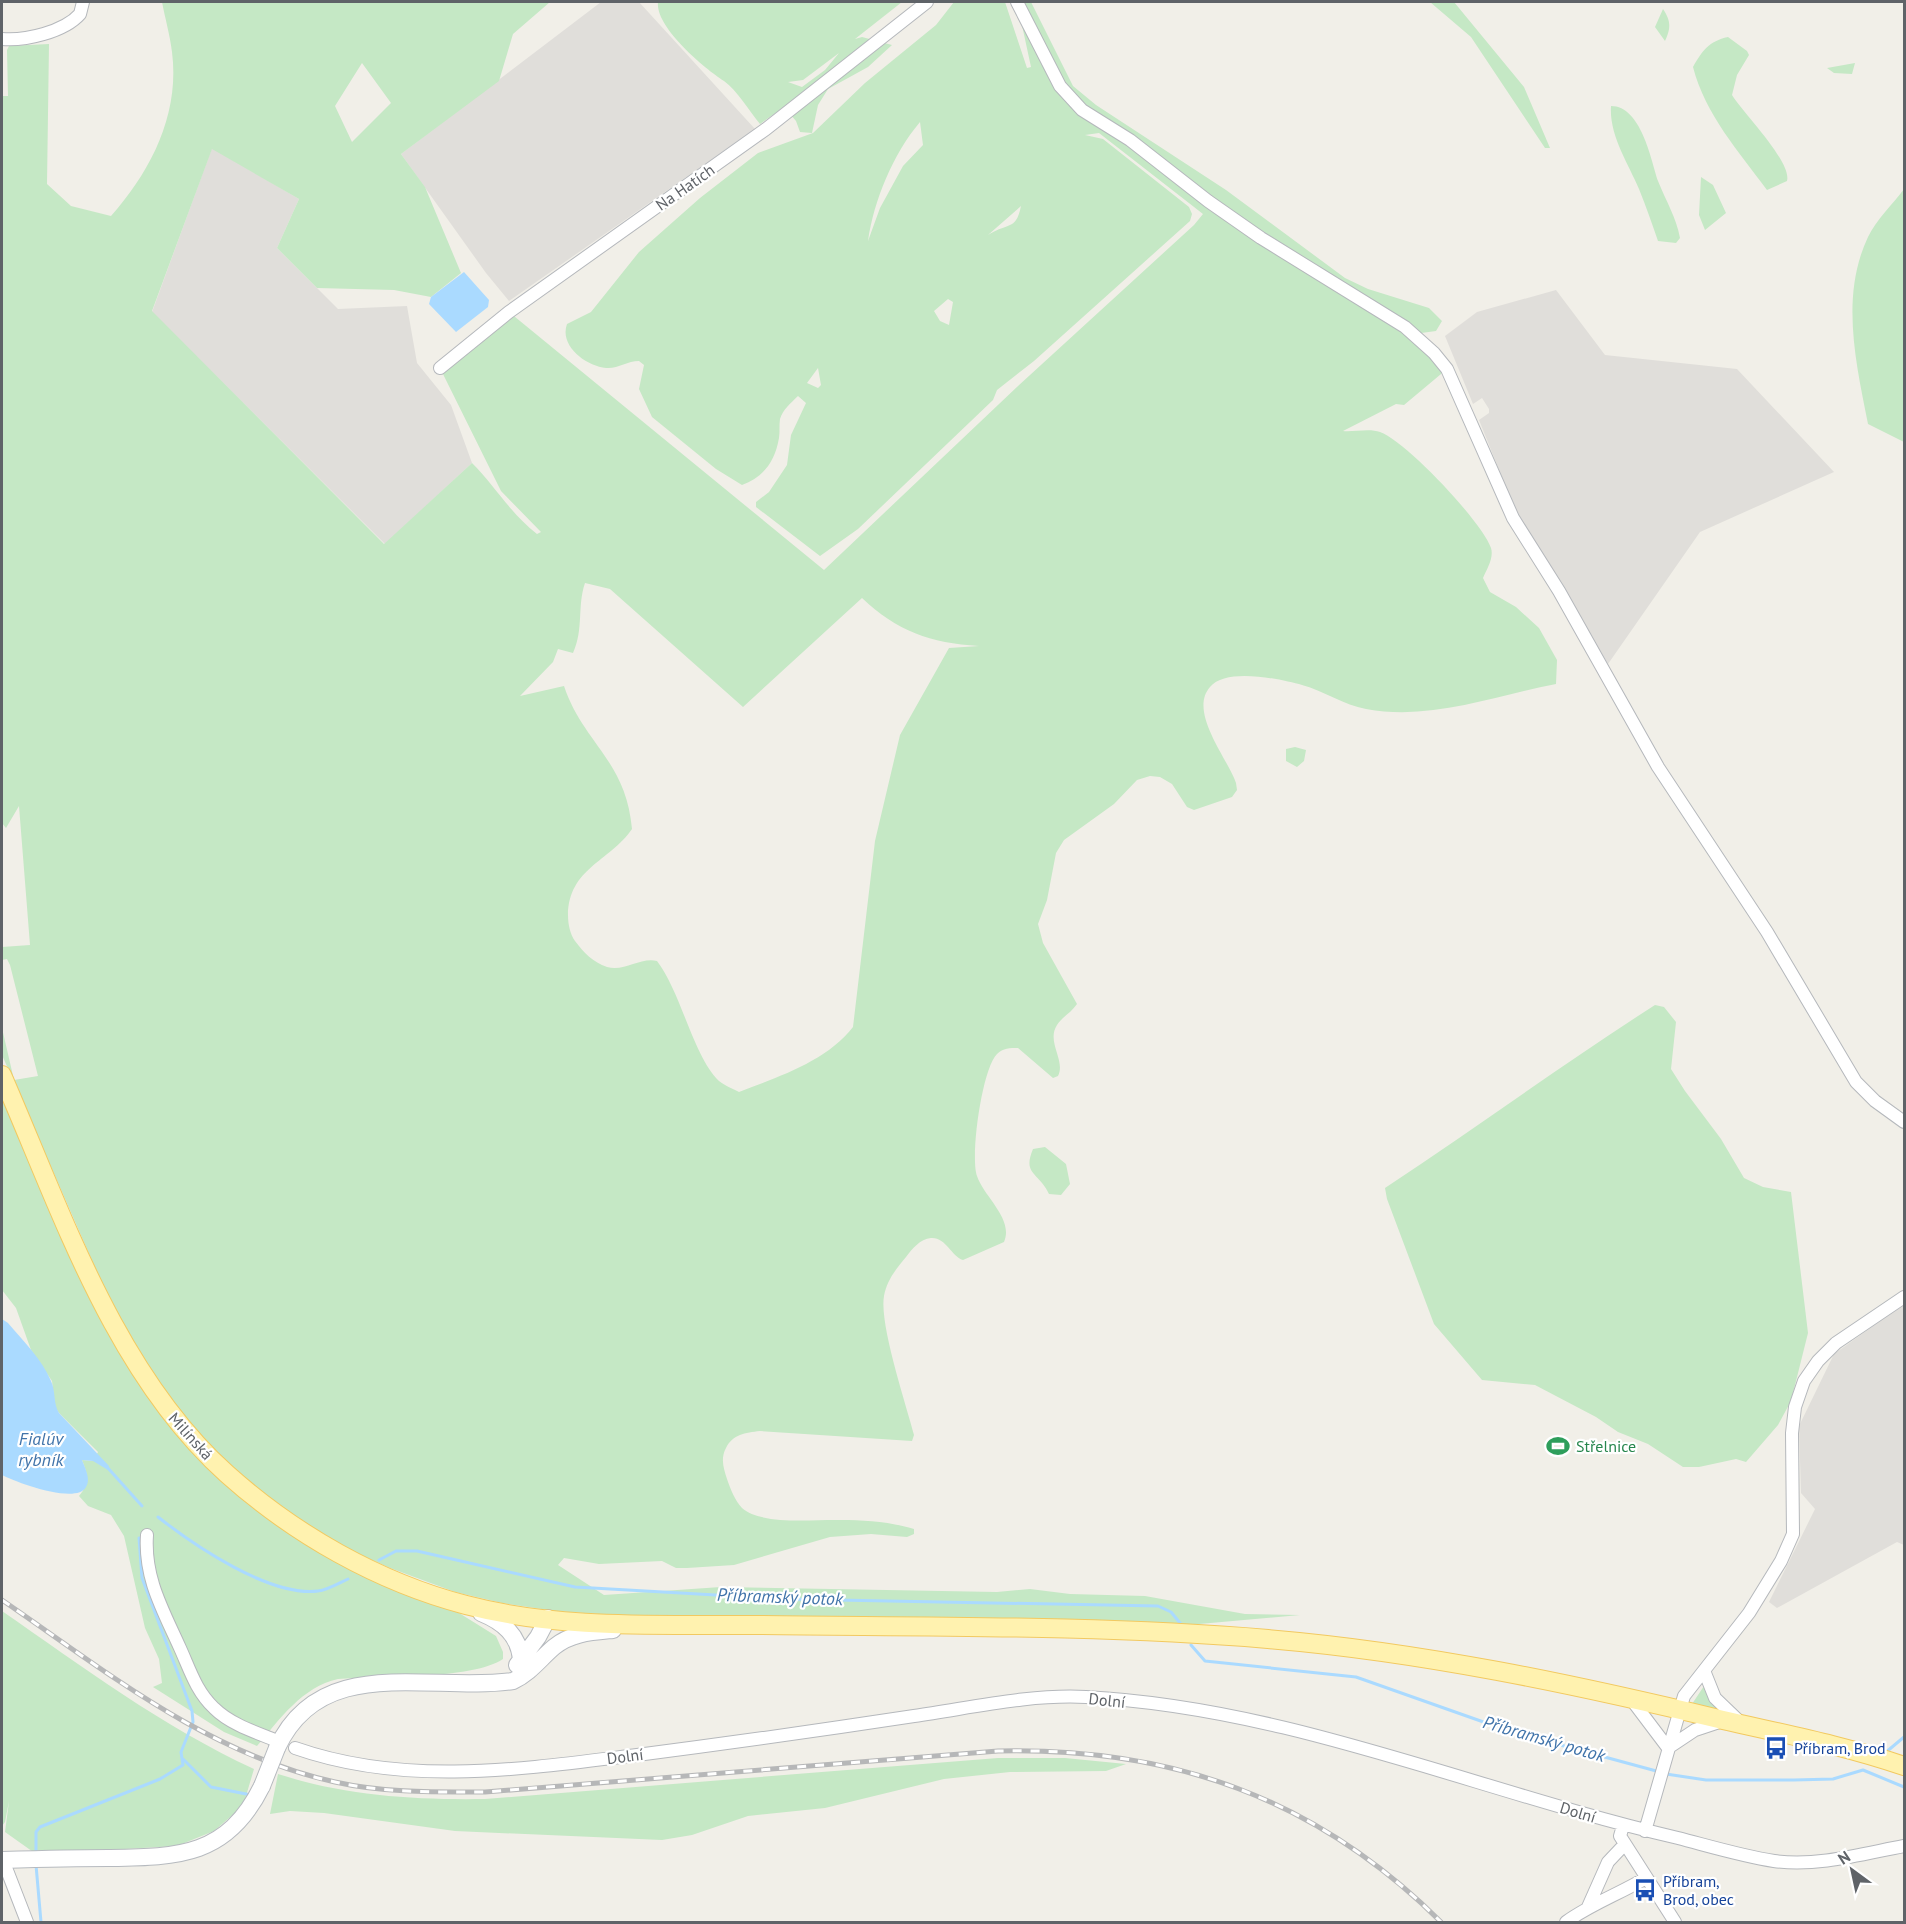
<svg xmlns="http://www.w3.org/2000/svg" width="1906" height="1924" viewBox="0 0 1906 1924" font-family="'PT Sans',sans-serif">
<style>
.industrial{fill:#e0deda}
.green{fill:#c5e8c5;fill-rule:evenodd}
.water{fill:#aadaff}
.lines{fill:none;stroke-linecap:round;stroke-linejoin:round}
.stream{stroke:#aadaff;stroke-width:3}
.street-casing{stroke:#b5b8bc;stroke-width:14}
.secondary-casing{stroke:#b6babf;stroke-width:18}
.primary-casing{stroke:#f2c960;stroke-width:20}
.street{stroke:#fff;stroke-width:12}
.secondary{stroke:#fff;stroke-width:16}
.primary{stroke:#fff2af;stroke-width:18}
.rail-casing{stroke:#b6b7b8;stroke-width:5}
.rail{stroke:#fff;stroke-width:3;stroke-dasharray:9;stroke-linecap:butt}
.secondary-bridge-casing{stroke:#b6babf;stroke-width:18;stroke-linecap:butt}
.secondary-bridge{stroke:#fff;stroke-width:16}
.labels{text-anchor:middle;stroke-width:4.5;stroke-linejoin:round;paint-order:stroke}
.street-label{font-size:16px;fill:#5f6368;stroke:#fff}
.leisure-label{font-size:16px;fill:#27864d;stroke:#fff;text-anchor:start}
.transit-label{font-size:16px;fill:#164399;stroke:#fff;text-anchor:start}
.water-label{font-size:18px;font-style:italic;fill:#4174aa;stroke:#fff}
</style>
<rect width="100%" height="100%" fill="#f1efe8"/>
<path class="industrial" d="M 601,2 L 639,2 L 755,129 L 509,301 L 486,273 L 401,154 Z
M 212,148 L 299,199 L 277,248 L 338,309 L 407,306 L 417,363 L 451,405 L 472,463 L 385,544 L 152,312 Z
M 1556,290 L 1605,355 L 1737,369 L 1834,472 L 1700,532 L 1608,664 L 1514,507 L 1479,420 L 1489,413 L 1489,409 L 1482,398 L 1473,404 L 1445,336 L 1477,312 Z
M 1904,1304 L 1904,1545 L 1897,1542 L 1777,1608 L 1769,1602 L 1815,1509 L 1801,1493 L 1799,1426 L 1834,1354 Z"/>
<path class="green" d="M 162,2 L 550,2 L 513,34 L 499,81 L 401,154 L 425,187 L 461,273 L 431,297 L 394,290 L 317,288 L 277,248 L 299,199 L 212,149 L 152,311 L 384,544 L 472,463 C 495,486 511,514 537,534 L 541,532 L 501,491 L 440,368 L 509,312 L 824,570 L 1018,386 L 1194,225 L 1203,214 L 1099,133 L 1085,135 L 1103,139 L 1189,207 L 1192,214 L 1190,221 L 1034,361 L 997,390 L 993,400 L 858,529 L 820,556 L 756,507 L 756,502 L 769,492 L 787,465 L 791,435 L 806,403 L 798,396 C 791,403 783,409 780,419 C 779,425 780,432 779,438 C 775,461 764,477 742,485 L 716,469 L 652,417 L 639,389 L 644,365 L 639,361 C 627,361 618,369 606,368 C 586,366 559,346 567,324 L 591,312 L 639,252 L 700,198 L 758,153 L 813,133 L 865,83 L 936,25 L 954,2 L 1005,2 L 1027,68 L 1031,67 L 1017,2 L 1031,2 L 1073,86 L 1096,105 L 1226,190 L 1345,278 L 1368,289 L 1429,308 L 1442,321 L 1436,331 L 1414,334 L 1447,369 L 1404,405 L 1396,404 L 1343,431 C 1354,432 1370,428 1380,432 C 1406,441 1482,522 1491,548 C 1494,558 1487,569 1483,578 L 1490,592 L 1516,607 L 1539,628 L 1557,660 L 1556,684 C 1494,696 1431,721 1366,709 C 1344,705 1324,691 1302,685 C 1280,679 1226,667 1210,687 C 1188,712 1228,759 1236,783 L 1237,790 L 1232,797 L 1194,810 L 1187,807 L 1172,784 L 1160,777 L 1150,776 L 1137,780 L 1114,804 L 1064,840 L 1056,853 L 1047,900 L 1038,924 L 1043,943 L 1077,1004 C 1071,1013 1062,1017 1057,1025 C 1046,1042 1066,1060 1058,1076 L 1053,1078 L 1018,1048 C 1010,1048 1003,1048 997,1054 C 982,1069 970,1156 977,1176 C 984,1197 1014,1219 1004,1242 L 963,1260 C 951,1256 946,1237 931,1238 C 920,1239 912,1249 906,1257 C 896,1269 887,1280 884,1296 C 879,1324 906,1404 914,1435 L 912,1441 L 760,1431 C 745,1433 733,1434 726,1448 C 720,1459 724,1469 727,1479 C 730,1488 735,1501 742,1508 C 763,1526 815,1519 841,1520 C 865,1520 891,1522 914,1529 L 914,1534 L 907,1537 L 871,1534 L 830,1537 L 734,1565 L 687,1568 L 676,1568 L 662,1561 L 599,1564 L 564,1558 L 558,1565 L 604,1595 L 721,1587 L 997,1592 L 1030,1589 L 1070,1594 L 1145,1596 L 1245,1614 L 1300,1615 L 1188,1625 L 656,1618 L 555,1611 L 502,1603 L 455,1592 L 390,1568 L 354,1552 L 297,1518 L 235,1471 L 184,1419 L 137,1352 L 108,1297 L 2,1055 L 2,1028 L 14,1080 L 38,1076 L 10,965 L 7,959 L 2,960 L 2,947 L 30,945 L 19,806 L 6,828 L 2,823 L 2,72 L 2,96 L 8,96 L 7,50 L 9,46 L 49,44 L 47,184 L 71,206 L 111,216 C 151,171 180,114 172,52 C 170,35 165,18 162,2 ZM 362,63 L 391,103 L 352,142 L 335,106 ZM 920,122 L 923,145 L 903,166 L 880,208 L 868,241 C 874,200 893,154 920,122 ZM 1021,206 C 1016,231 1008,222 988,235 ZM 948,299 L 953,302 L 949,325 L 940,321 L 934,311 ZM 818,368 L 821,385 L 818,388 L 807,383 ZM 585,583 L 610,589 L 743,707 L 862,598 C 897,631 930,643 979,646 L 949,648 L 900,735 L 875,841 L 853,1027 C 827,1061 778,1077 739,1092 C 733,1089 724,1085 719,1081 C 693,1056 681,992 657,961 C 640,957 625,972 607,967 C 593,962 584,953 575,941 C 570,934 568,924 568,915 C 569,868 609,862 632,829 C 626,760 583,743 564,686 L 520,696 L 553,662 L 558,649 L 573,653 C 584,629 577,606 585,583 Z
M 658,2 L 902,2 L 855,39 L 862,37 L 892,45 L 868,67 L 828,89 L 818,105 L 812,133 L 800,132 L 796,121 L 784,107 L 760,124 C 749,111 737,90 724,81 C 704,68 655,27 658,2 ZM 839,53 L 825,70 L 802,87 L 788,82 L 803,80 Z
M 1430,2 L 1454,2 L 1524,87 L 1550,148 L 1545,148 L 1471,37 Z
M 1663,9 C 1671,21 1671,28 1665,41 L 1655,27 Z
M 1728,37 L 1747,51 L 1749,55 L 1737,75 L 1732,95 C 1744,114 1792,162 1787,181 L 1767,190 C 1739,152 1705,114 1693,67 C 1702,51 1709,41 1728,37 Z
M 1855,63 L 1852,74 L 1834,73 L 1827,68 Z
M 1611,106 C 1641,106 1651,159 1658,181 C 1666,201 1676,217 1680,238 L 1676,243 L 1658,241 C 1652,224 1646,206 1639,189 C 1628,163 1609,135 1611,106 Z
M 1701,177 L 1713,185 L 1726,213 L 1705,230 L 1699,215 Z
M 1904,189 L 1904,442 L 1868,424 C 1856,363 1840,296 1868,237 C 1876,220 1893,204 1904,189 Z
M 1295,747 L 1306,750 L 1304,761 L 1297,767 L 1286,761 L 1286,749 Z
M 1655,1005 L 1664,1007 L 1676,1022 L 1671,1069 L 1685,1091 L 1721,1139 L 1744,1178 L 1763,1187 L 1791,1192 L 1808,1333 L 1791,1401 L 1778,1425 L 1746,1462 L 1736,1459 L 1699,1467 L 1683,1467 L 1648,1444 L 1618,1432 L 1596,1417 L 1535,1385 L 1482,1380 L 1434,1324 L 1387,1199 L 1385,1188 C 1476,1128 1563,1064 1655,1005 Z
M 2,1094 L 94,1304 L 123,1360 L 172,1429 L 225,1483 L 451,1608 L 496,1636 L 503,1652 L 503,1659 C 471,1680 379,1676 338,1679 C 302,1687 280,1719 257,1746 L 224,1732 L 153,1687 L 162,1683 L 159,1659 L 145,1628 L 124,1536 L 111,1515 L 88,1506 L 79,1496 C 90,1483 88,1475 82,1460 L 93,1461 L 98,1452 L 59,1413 L 55,1407 L 52,1381 L 31,1350 L 16,1308 L 2,1290 Z
M 1045,1147 L 1066,1164 L 1070,1184 L 1061,1195 L 1049,1194 C 1039,1172 1022,1175 1033,1149 Z
M 2,1611 C 83,1667 163,1727 254,1769 L 243,1806 L 214,1831 L 177,1846 L 36,1854 L 5,1832 L 9,1801 L 5,1822 L 2,1826 Z
M 1704,1686 L 1710,1700 L 1721,1711 L 1692,1704 Z
M 998,1758 L 1065,1758 L 1126,1764 L 1106,1771 L 1010,1772 L 944,1779 L 825,1808 L 748,1816 L 692,1835 L 662,1840 L 455,1831 L 324,1813 L 290,1811 L 270,1814 L 278,1774 C 346,1796 414,1800 485,1799 Z"/>
<path class="water" d="M 464,272 L 489,300 L 488,307 L 456,332 L 429,304 L 431,297 Z
M 2,1319 L 8,1323 C 23,1341 42,1359 51,1381 C 56,1392 53,1403 59,1413 L 109,1466 L 108,1470 L 93,1461 L 82,1460 C 85,1468 91,1479 86,1487 C 77,1505 15,1482 2,1475 Z"/>
<g class="lines">
<path class="stream" d="M 107,1467 L 142,1506
M 158,1517 C 195,1546 270,1597 318,1591 C 328,1590 339,1583 348,1579
M 379,1560 L 396,1551 L 417,1551 L 575,1587 L 784,1599 L 1158,1606 L 1171,1612 L 1180,1623
M 1191,1645 L 1205,1661 L 1356,1677 L 1509,1731 L 1660,1772
M 1885,1753 L 1904,1737
M 183,1759 L 211,1787 L 251,1795
M 1666,1774 L 1706,1780 L 1794,1780 L 1833,1779 L 1863,1770 L 1904,1787
M 36,1854 L 36,1832 L 40,1827 L 160,1779 L 183,1765 L 181,1752 L 193,1722 L 192,1711 L 142,1578 L 139,1538
M 36,1865 L 41,1922"/>
<g class="street-casing">
<path id="street" d="M 1017,2 L 1060,86 L 1082,110 L 1130,140 L 1208,201 L 1261,238 L 1405,327 L 1434,353 L 1447,369 L 1513,518 L 1559,591 L 1658,767 L 1767,932 L 1856,1082 L 1875,1101 L 1904,1122
M 2,39 C 25,41 64,32 80,14 L 83,2
M 440,368 L 509,312 L 766,129 L 927,2
M 147,1535 C 144,1578 163,1610 180,1648 C 190,1670 196,1691 214,1708 C 231,1725 258,1733 280,1742
M 1705,1673 L 1715,1698 L 1740,1722
M 1631,1699 L 1668,1748
M 295,1748 C 406,1787 523,1769 637,1755 C 730,1743 822,1730 914,1716 C 971,1708 1029,1694 1086,1697 C 1291,1708 1480,1792 1678,1838 C 1709,1846 1742,1856 1774,1861 C 1817,1867 1862,1854 1904,1846
M 1668,1748 L 1695,1730 L 1722,1721
M 1623,1826 L 1620,1836 L 1675,1922
M 1645,1831 L 1684,1696 L 1749,1613 L 1781,1561 L 1793,1534 L 1792,1433 L 1795,1407 L 1804,1381 L 1818,1361 L 1836,1343 L 1904,1297
M 3,1860 L 27,1922
M 1588,1907 L 1608,1862 L 1625,1844
M 1566,1922 C 1591,1904 1619,1894 1646,1878"/>
</g>
<g class="secondary-casing">
<path id="secondary" d="M 481,1613 C 503,1622 519,1635 521,1660
M 517,1665 L 538,1637 L 548,1618
M 277,1748 C 321,1652 431,1693 513,1681 C 530,1673 540,1659 554,1647 C 571,1633 592,1632 613,1630
M 2,1860 C 37,1859 72,1858 108,1858 C 178,1857 227,1857 262,1786"/>
</g>
<g class="primary-casing">
<path id="primary" d="M 2,1075 C 61,1210 114,1373 227,1474 C 294,1534 378,1582 466,1605 C 561,1630 664,1624 762,1625 C 931,1627 1100,1625 1268,1639 C 1422,1652 1573,1684 1723,1720 C 1784,1734 1846,1746 1904,1766"/>
</g>
<use href="#street" class="street"/>
<use href="#secondary" class="secondary"/>
<use href="#primary" class="primary"/>
<g class="rail-casing">
<path id="rail" d="M 2,1600 C 107,1672 208,1754 335,1782 C 384,1793 435,1792 485,1792 L 998,1751 C 1172,1747 1316,1798 1441,1922"/>
</g>
<use href="#rail" class="rail"/>
<g class="secondary-bridge-casing">
<path id="secondary-bridge" d="M 262,1786 L 277,1748"/>
</g>
<use href="#secondary-bridge" class="secondary-bridge"/>
</g>
<defs>
<g id="stadium-bare" transform="scale(1.8)"><path d="M0-5a6.5 5 0 1 0 0 10a6.5 5 0 1 0 0-10ZM-3.5-1.8h7v3.6h-7Z" fill="#2e9e5b" stroke="#fff" stroke-width="2.5" paint-order="stroke"/></g>
<g id="bus-bare" transform="scale(1.8)"><path d="M-5-6H5V4H4V6H2V4H-2V6H-4V4H-5ZM-3.5-4V0h7V-4ZM-3.5 1.2v1.5H-2V1.2ZM2 1.2v1.5H3.5V1.2Z" fill="#1a4fb4" stroke="#fff" stroke-width="2.5" paint-order="stroke"/></g>
</defs>
<g fill-rule="evenodd">
<use href="#stadium-bare" x="1558" y="1446"/>
<use href="#bus-bare" x="1776" y="1748"/>
<use href="#bus-bare" x="1645" y="1890"/>
</g>
<g class="labels">
<g class="street-label">
<text transform="translate(685 187) rotate(-35)" y="6">Na Hatích</text>
<text transform="translate(191 1436) rotate(48)" y="6">Milínská</text>
<text transform="translate(1107 1700) rotate(6)" y="6">Dolní</text>
<text transform="translate(625 1756) rotate(-7)" y="6">Dolní</text>
<text transform="translate(1578 1812) rotate(17)" y="6">Dolní</text>
</g>
<g class="leisure-label">
<text x="1576" y="1452">Střelnice</text>
</g>
<g class="transit-label">
<text x="1794" y="1754">Příbram, Brod</text>
<text x="1663" y="1887">Příbram,<tspan x="1663" dy="18">Brod, obec</tspan></text>
</g>
<g class="water-label">
<text x="41" y="1445">Fialúv<tspan x="41" dy="21">rybník</tspan></text>
<text transform="translate(780 1597) rotate(2)" y="6">Příbramský potok</text>
<text transform="translate(1544 1739) rotate(16)" y="6">Příbramský potok</text>
</g>
</g>
<rect width="1906" height="1924" fill="none" stroke="#5f6368" stroke-width="6"/>
<g transform="translate(1852 1870) rotate(327)" stroke="#ffffff" stroke-width="4.5" paint-order="stroke">
<path d="M0-4.5L10 22L0 15L-10 22Z" fill="#5f6368"/>
<text y="-9" font-size="16" font-weight="bold" text-anchor="middle" fill="#5f6368">N</text>
</g>
</svg>
